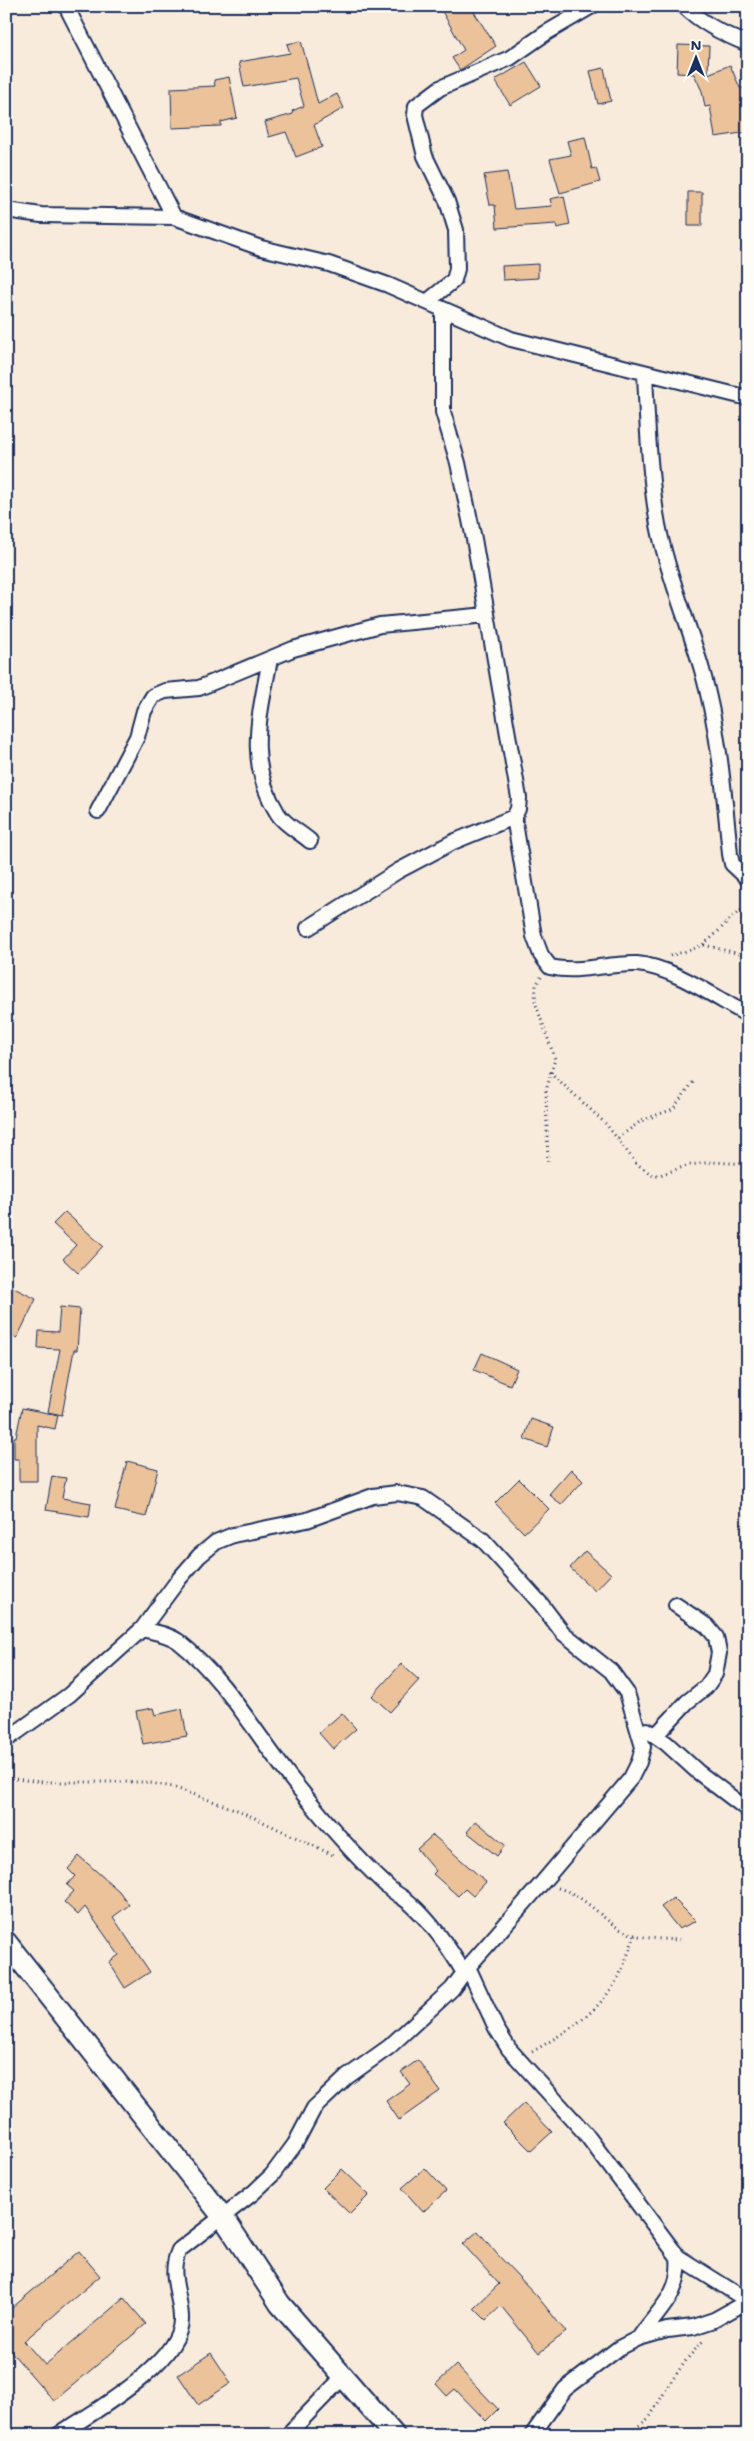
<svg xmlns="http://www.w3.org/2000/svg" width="754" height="2441" viewBox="0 0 754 2441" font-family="'Shantell Sans',sans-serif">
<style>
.building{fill:#ebc29a;stroke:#1b2f5e}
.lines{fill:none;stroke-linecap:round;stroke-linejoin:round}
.street-casing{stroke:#1b2f5e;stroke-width:18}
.secondary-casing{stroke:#1b2f5e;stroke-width:24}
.path{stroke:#1b2f5e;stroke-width:3;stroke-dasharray:1 4;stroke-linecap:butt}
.street{stroke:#fdfcf7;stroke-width:14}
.secondary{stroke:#fdfcf7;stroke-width:20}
</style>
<rect width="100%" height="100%" fill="#f8ebdb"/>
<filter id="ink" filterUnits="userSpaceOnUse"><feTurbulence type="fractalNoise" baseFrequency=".02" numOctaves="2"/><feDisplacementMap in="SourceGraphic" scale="10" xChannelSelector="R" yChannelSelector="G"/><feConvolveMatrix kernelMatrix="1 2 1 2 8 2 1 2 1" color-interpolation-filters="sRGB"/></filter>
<g filter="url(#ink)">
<path class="building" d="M 439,6 L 470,6 L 496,46 L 460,70 L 452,58 L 464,50 Z
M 301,41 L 318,104 L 337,94 L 344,108 L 314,125 L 322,147 L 296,157 L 286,132 L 269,137 L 265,122 L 293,114 L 292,111 L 304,106 L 296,78 L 244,87 L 239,62 L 290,53 L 287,44 Z
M 678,45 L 709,46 L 708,74 L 730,65 L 740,88 L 744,88 L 748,110 L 748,132 L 715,137 L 710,106 L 705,107 L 702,91 L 694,74 L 677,73 Z
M 526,62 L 541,86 L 510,105 L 495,80 Z
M 604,68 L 611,101 L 598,104 L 590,71 Z
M 229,77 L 237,118 L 221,122 L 221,126 L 172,128 L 171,88 L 215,86 L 214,80 Z
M 585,137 L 592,169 L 596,168 L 600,182 L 560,193 L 550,159 L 571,155 L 567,141 Z
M 507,172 L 514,209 L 552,206 L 550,199 L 564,196 L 570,225 L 557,228 L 556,224 L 497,228 L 495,205 L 490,205 L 484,175 Z
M 688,192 L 702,192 L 702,226 L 688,226 Z
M 538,264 L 538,278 L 503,280 L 502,266 Z
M 65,1212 L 103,1246 L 78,1273 L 63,1259 L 76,1245 L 53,1224 Z
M 6,1284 L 36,1299 L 17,1338 L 6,1333 Z
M 60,1307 L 80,1309 L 77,1350 L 74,1350 L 62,1415 L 48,1412 L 60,1349 L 38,1348 L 39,1331 L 58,1332 Z
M 482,1353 L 517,1369 L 510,1385 L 474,1370 Z
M 22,1408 L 58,1415 L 55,1429 L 37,1425 L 37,1481 L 19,1481 L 19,1459 L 14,1459 L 14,1437 L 16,1437 Z
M 531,1419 L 554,1427 L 547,1447 L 524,1439 Z
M 127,1461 L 158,1469 L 146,1517 L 115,1510 Z
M 571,1469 L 583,1481 L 561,1505 L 549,1494 Z
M 52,1476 L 66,1478 L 62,1498 L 91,1503 L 89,1517 L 46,1510 Z
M 519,1479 L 549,1509 L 524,1533 L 495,1503 Z
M 585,1551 L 611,1574 L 595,1591 L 570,1568 Z
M 401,1664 L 419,1680 L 390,1712 L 372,1696 Z
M 153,1708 L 155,1715 L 182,1709 L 187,1736 L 143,1744 L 136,1711 Z
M 342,1713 L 356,1729 L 333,1749 L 319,1733 Z
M 476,1821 L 505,1845 L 497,1856 L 467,1832 Z
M 433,1835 L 486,1882 L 473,1896 L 465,1889 L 458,1896 L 433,1874 L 436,1871 L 417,1849 Z
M 79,1856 L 119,1891 L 129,1905 L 113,1917 L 150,1972 L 125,1988 L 109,1962 L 119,1955 L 85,1907 L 78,1915 L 64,1902 L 74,1891 L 67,1885 L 75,1876 L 68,1869 Z
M 673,1898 L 696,1921 L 679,1929 L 661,1907 Z
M 418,2060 L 440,2091 L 399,2120 L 386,2101 L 410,2084 L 401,2072 Z
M 524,2103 L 552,2132 L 531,2151 L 503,2123 Z
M 425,2168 L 446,2191 L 423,2212 L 402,2188 Z
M 342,2169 L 369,2195 L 350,2214 L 323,2188 Z
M 478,2231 L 497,2254 L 537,2296 L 566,2332 L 539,2353 L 501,2306 L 486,2320 L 474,2308 L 499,2284 L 463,2244 Z
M 79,2251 L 100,2276 L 24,2341 L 45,2365 L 124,2298 L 146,2324 L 54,2401 L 6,2346 L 6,2313 Z
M 211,2353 L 231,2383 L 198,2405 L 178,2375 Z
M 456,2365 L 498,2409 L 486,2421 L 455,2389 L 447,2396 L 436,2384 Z"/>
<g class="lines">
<g class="street-casing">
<path id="street" d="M 66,6 L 174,217
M 684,6 C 702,24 725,35 748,44
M 6,210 L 41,215 L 174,217 L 261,248 L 329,264 L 388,285 L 511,339 L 748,398
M 427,302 L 454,280 L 457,269 L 456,230 L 447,201 L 425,156 L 415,115 L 416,106 L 440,88 L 510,58 L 546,33 L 592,6
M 645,373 C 647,420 649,466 656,513 C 664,566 687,618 702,670 C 719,730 724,792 730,854 L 732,864 L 748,879
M 270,659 C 260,715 245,761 278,814 C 284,824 301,833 310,841
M 98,811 L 137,737 L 144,711 L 153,696 L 165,691 L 199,688 L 293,649 L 380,625 L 487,615
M 514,817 L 534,936 L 541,955 L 550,967 C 579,974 607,963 637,964 C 673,967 716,998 748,1015
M 308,928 L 398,871 L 453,842 L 514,817 L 518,809 L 519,798 L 474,539 L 458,463 L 443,412 L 443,309
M 142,1629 C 154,1632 168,1634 178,1641 C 226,1679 256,1735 293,1781 C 322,1817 353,1855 387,1886 C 394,1893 403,1897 411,1904 C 433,1924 449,1947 464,1973
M 647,1730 L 666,1743 L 698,1772 L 748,1810
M 656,1735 L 687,1702 L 706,1687 L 715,1674 L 719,1653 L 716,1637 L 707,1626 L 676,1605
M 6,1740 L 69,1695 L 142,1629 L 179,1579 L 199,1556 L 216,1542 L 233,1535 L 307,1520 L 373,1496 L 397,1493 L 423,1498 L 483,1540 L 541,1604 L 563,1633 L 611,1671 L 627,1693 L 643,1747 L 639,1762 L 631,1778 L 542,1883 L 468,1967 L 452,1989 L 389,2047 L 347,2077 L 327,2096 L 314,2108 L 295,2144 L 272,2175 L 253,2193 L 179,2250 C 168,2274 180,2293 181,2317 C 184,2362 90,2414 58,2435
M 468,1967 L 496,2028 L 509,2049 L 585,2133 L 678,2257 L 748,2301
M 639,2338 C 658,2310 682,2294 678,2257
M 290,2435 L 292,2430 L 343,2377
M 532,2435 L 565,2389 L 619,2348 L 639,2338 L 667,2330 L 693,2327 L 714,2320 L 748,2301"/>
</g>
<g class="secondary-casing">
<path id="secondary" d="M 6,1942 L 223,2217 L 280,2304 L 394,2435"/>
</g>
<path class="path" d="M 704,945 L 748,956
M 670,956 C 682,952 696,950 706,942 C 721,932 730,913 748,908
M 541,977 L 536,985 L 535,1002 L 555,1059 L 546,1091 L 548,1165
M 550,1072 L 606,1124 L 636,1163 L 652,1175 L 660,1175 L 689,1165 L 713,1162 L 748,1164
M 618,1138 L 641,1121 L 673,1109 L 694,1081
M 6,1778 L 42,1782 L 145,1782 L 173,1787 L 240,1811 L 333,1855
M 558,1888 C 581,1894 596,1912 615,1926 C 633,1939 660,1939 682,1940
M 532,2052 C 562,2034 591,2018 611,1989 C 622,1974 628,1953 635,1935
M 627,2435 L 650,2417 L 668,2386 L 687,2359 L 703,2341"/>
<use href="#street" class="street"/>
<use href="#secondary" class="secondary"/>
</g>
</g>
<rect width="754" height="2441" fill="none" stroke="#fdfcf7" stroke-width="25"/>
<rect x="12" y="12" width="729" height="2416" fill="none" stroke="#1b2f5e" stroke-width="2" filter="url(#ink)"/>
<g transform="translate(696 58)" stroke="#fdfcf7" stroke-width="4" paint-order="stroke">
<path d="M0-4L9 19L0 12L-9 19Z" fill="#1b2f5e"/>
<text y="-8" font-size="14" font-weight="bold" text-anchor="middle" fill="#1b2f5e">N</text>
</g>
</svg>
